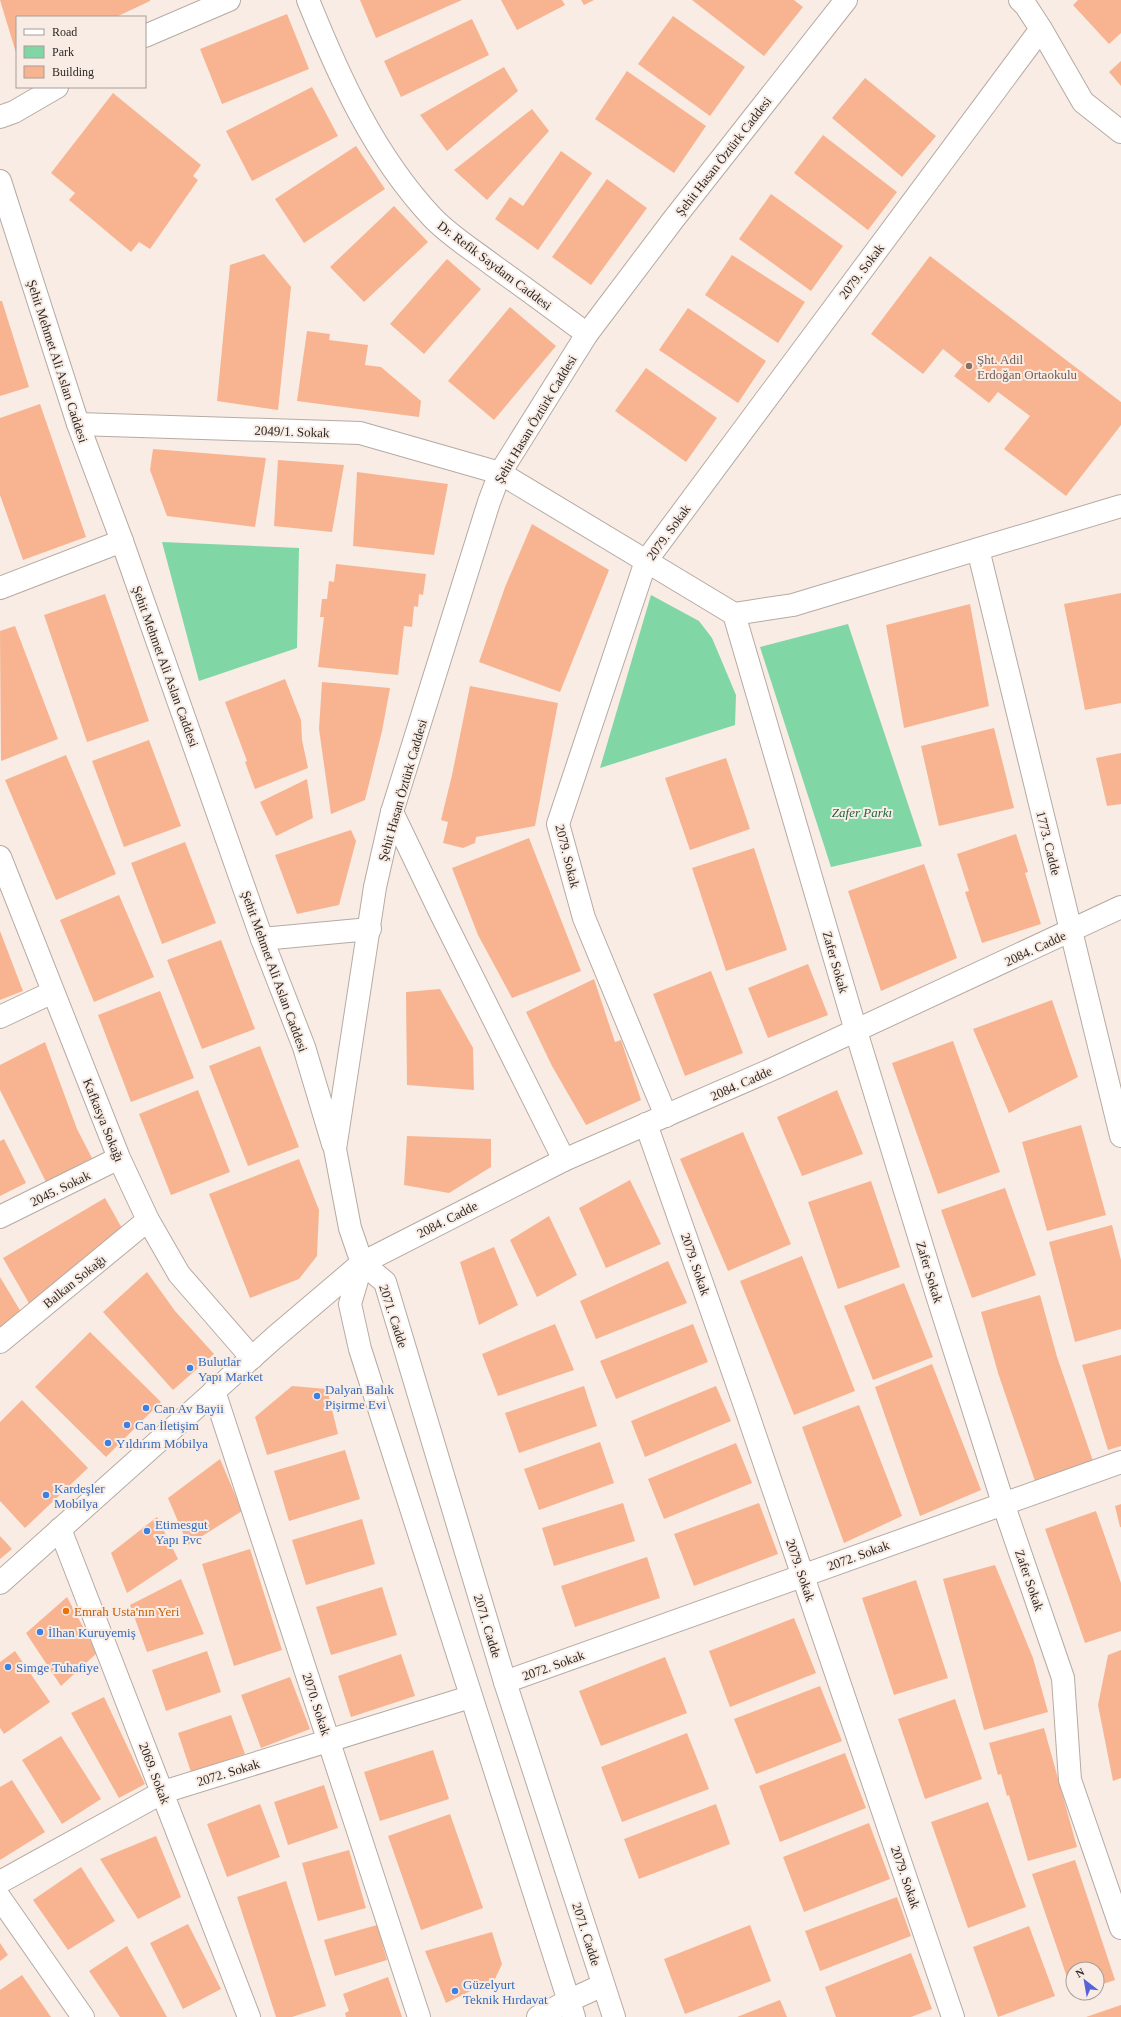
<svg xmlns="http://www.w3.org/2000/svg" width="1121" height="2017" viewBox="0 0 1121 2017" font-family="'Times New Roman',serif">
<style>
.green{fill:#81d6a5}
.building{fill:#f8b491}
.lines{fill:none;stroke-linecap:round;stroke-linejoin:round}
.street-casing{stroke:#b6aaa2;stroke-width:24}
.secondary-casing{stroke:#b6aaa2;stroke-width:24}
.street{stroke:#fff;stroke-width:22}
.secondary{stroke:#fff;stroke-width:22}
.education-dot{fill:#8d6e63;stroke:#f8ece4;stroke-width:1.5}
.shop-dot{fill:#3f7fe0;stroke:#f8ece4;stroke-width:1.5}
.food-dot{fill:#e8710a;stroke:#f8ece4;stroke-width:1.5}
.labels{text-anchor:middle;stroke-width:4;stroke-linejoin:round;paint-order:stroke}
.street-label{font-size:13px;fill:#2d2926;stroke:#f8ece4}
.education-label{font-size:13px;fill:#785e54;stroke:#f8ece4;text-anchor:start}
.park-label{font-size:13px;font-style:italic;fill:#226442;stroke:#f8ece4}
.shop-label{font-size:13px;fill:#366cbe;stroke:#f8ece4;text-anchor:start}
.food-label{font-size:13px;fill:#c56008;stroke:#f8ece4;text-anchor:start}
</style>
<rect width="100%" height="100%" fill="#f8ece4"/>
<path class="green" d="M 162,542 L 299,548 L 297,648 L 199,681 Z
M 651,595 L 699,621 L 712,638 L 736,695 L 735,725 L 600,768 Z
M 848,624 L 922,846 L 831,867 L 760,647 Z"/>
<path class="building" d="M 0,0 L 150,0 L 150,1 L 116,17 L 17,17 L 17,56 Z
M 360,0 L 462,0 L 376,38 Z
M 501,0 L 562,0 L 565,5 L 517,30 Z
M 581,0 L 594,0 L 584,5 Z
M 692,0 L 794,0 L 803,7 L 764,56 Z
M 1078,0 L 1121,0 L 1121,33 L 1109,44 L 1073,5 Z
M 287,14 L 309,69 L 222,104 L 200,49 Z
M 673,16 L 745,67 L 710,116 L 638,64 Z
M 472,19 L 489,55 L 401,97 L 384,61 Z
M 1121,61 L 1121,86 L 1109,72 Z
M 504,67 L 518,91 L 447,151 L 420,115 Z
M 627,71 L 706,126 L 674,173 L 595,119 Z
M 865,78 L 936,136 L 902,177 L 832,118 Z
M 312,87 L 338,136 L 252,181 L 226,131 Z
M 113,93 L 201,165 L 193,176 L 198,180 L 150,249 L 139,242 L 131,252 L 69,200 L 75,193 L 51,173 Z
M 532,109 L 549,131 L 487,200 L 454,170 Z
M 823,135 L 897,192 L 868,230 L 794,173 Z
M 356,146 L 385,189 L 304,243 L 275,199 Z
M 561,151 L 592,173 L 538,250 L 495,219 L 510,197 L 523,206 Z
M 607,179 L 647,208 L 591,285 L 552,257 Z
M 771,194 L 843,246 L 811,291 L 739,239 Z
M 394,206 L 428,242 L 364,302 L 330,267 Z
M 264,254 L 291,287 L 278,410 L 217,401 L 230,265 Z
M 732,255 L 805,302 L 778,343 L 705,295 Z
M 930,256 L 1121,402 L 1121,425 L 1066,496 L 1004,449 L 1030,416 L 998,392 L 989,403 L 954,376 L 963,365 L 943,349 L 923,374 L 871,334 Z
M 447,259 L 481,289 L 424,354 L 390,324 Z
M 0,301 L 2,301 L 29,387 L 0,396 Z
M 510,307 L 556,346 L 494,420 L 448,381 Z
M 688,308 L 766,361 L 738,403 L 659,350 Z
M 307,331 L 330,334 L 329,340 L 368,345 L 365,365 L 381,367 L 421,401 L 419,417 L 297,401 Z
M 646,368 L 717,418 L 686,462 L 615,411 Z
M 40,404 L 86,537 L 23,560 L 0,495 L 0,418 Z
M 153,449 L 266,458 L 255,527 L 167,516 L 150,470 Z
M 278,460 L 344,465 L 332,532 L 274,526 Z
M 357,472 L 448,484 L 434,555 L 353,546 Z
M 532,524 L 609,570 L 560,692 L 479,662 L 505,587 Z
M 336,564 L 426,574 L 423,595 L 419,594 L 418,607 L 414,606 L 412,627 L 404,626 L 398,675 L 318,667 L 324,617 L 320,617 L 322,599 L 327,599 L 329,581 L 334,582 Z
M 1121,593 L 1121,703 L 1085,710 L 1064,604 Z
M 105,594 L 149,721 L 87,742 L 44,615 Z
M 970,604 L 989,706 L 904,728 L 886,625 Z
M 15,626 L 58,739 L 1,761 L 0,631 Z
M 285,679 L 301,720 L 302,740 L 308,768 L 255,789 L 245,762 L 247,761 L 225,702 Z
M 322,682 L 390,688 L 382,731 L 365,800 L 331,814 L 319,729 Z
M 470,686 L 558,703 L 535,826 L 476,837 L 475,843 L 463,848 L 443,843 L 448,822 L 441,820 L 452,775 Z
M 994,728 L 1014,808 L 939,826 L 921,746 Z
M 149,740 L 181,826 L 124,847 L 92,761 Z
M 1121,753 L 1121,804 L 1107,806 L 1096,758 Z
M 66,755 L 116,874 L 56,900 L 5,780 Z
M 726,758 L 750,829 L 690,850 L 665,778 Z
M 307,779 L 313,818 L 276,836 L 260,802 Z
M 351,830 L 356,841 L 339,905 L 297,914 L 275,855 Z
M 1016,834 L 1028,872 L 1025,873 L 1041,924 L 982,943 L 965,892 L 969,891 L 957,854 Z
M 529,838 L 581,971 L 512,998 L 478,935 L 452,868 Z
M 185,842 L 216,923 L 162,944 L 131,863 Z
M 754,848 L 787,950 L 726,971 L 692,868 Z
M 924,864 L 957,958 L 881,991 L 848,891 Z
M 119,895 L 154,977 L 94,1002 L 60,920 Z
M 0,931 L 23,991 L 0,1000 Z
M 221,940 L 255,1029 L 202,1049 L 167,960 Z
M 808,964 L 828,1015 L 768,1038 L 748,988 Z
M 711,971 L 743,1053 L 685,1076 L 653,994 Z
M 594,979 L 615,1042 L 621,1040 L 641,1100 L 586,1125 L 552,1066 L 526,1012 Z
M 440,989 L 473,1048 L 474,1090 L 407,1085 L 406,992 Z
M 160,991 L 194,1078 L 131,1102 L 98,1015 Z
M 1052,1000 L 1078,1077 L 1009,1113 L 973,1029 Z
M 953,1041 L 1000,1172 L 938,1194 L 892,1063 Z
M 45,1042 L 77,1129 L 92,1158 L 46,1182 L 0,1090 L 0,1065 Z
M 260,1046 L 299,1147 L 248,1166 L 209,1066 Z
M 198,1090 L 230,1172 L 171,1195 L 139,1114 Z
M 837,1090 L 863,1154 L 802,1176 L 777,1117 Z
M 1081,1125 L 1106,1215 L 1047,1231 L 1022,1142 Z
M 743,1132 L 791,1244 L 728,1271 L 680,1159 Z
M 407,1136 L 491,1139 L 491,1167 L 449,1193 L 404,1185 Z
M 4,1139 L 26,1183 L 0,1196 L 0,1141 Z
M 299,1159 L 319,1210 L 317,1256 L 299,1279 L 250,1298 L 209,1194 Z
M 630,1180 L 661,1244 L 606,1268 L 579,1208 Z
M 871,1181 L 900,1267 L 838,1289 L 808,1202 Z
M 1005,1188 L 1036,1275 L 972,1298 L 941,1210 Z
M 105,1198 L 123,1230 L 30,1305 L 3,1258 Z
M 549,1216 L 577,1275 L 537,1297 L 510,1240 Z
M 1112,1225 L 1121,1260 L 1121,1329 L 1075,1342 L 1049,1242 Z
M 494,1247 L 518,1305 L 479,1325 L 460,1262 Z
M 802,1256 L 855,1391 L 794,1415 L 740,1281 Z
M 668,1261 L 687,1303 L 596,1339 L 580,1301 Z
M 147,1272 L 175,1311 L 214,1354 L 173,1390 L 103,1312 Z
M 0,1277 L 24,1317 L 0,1335 Z
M 904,1283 L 933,1357 L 873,1380 L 844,1306 Z
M 1040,1295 L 1057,1357 L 1093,1461 L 1035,1481 L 998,1373 L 981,1312 Z
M 555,1324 L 574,1370 L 498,1396 L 482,1354 Z
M 693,1324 L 708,1362 L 616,1399 L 600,1361 Z
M 90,1332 L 161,1402 L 106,1457 L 35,1387 Z
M 1121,1355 L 1121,1446 L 1108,1450 L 1082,1365 Z
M 932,1364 L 981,1490 L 920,1516 L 875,1387 Z
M 292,1386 L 327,1389 L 338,1434 L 267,1455 L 255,1417 Z
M 584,1386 L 597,1426 L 519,1453 L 505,1413 Z
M 716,1386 L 731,1421 L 645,1457 L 631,1421 Z
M 22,1400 L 88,1468 L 25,1528 L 0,1501 L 0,1422 Z
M 859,1405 L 902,1516 L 844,1543 L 802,1427 Z
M 600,1442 L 614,1483 L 539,1510 L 524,1469 Z
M 736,1443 L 752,1483 L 664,1519 L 648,1479 Z
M 345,1450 L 360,1499 L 289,1521 L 274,1471 Z
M 220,1459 L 242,1511 L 188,1545 L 168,1498 Z
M 623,1503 L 635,1541 L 554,1566 L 542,1528 Z
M 759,1503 L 778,1554 L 694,1586 L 674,1534 Z
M 1121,1504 L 1121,1527 L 1120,1527 L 1115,1506 Z
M 1096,1511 L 1121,1583 L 1121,1631 L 1085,1643 L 1045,1529 Z
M 157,1517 L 178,1559 L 127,1593 L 111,1553 Z
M 362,1519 L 375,1564 L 306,1585 L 292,1540 Z
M 0,1536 L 12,1549 L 0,1559 Z
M 250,1549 L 282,1650 L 234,1666 L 202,1564 Z
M 647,1557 L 660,1598 L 575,1627 L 561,1586 Z
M 995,1565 L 1033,1658 L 1048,1712 L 984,1730 L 943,1579 Z
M 181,1579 L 204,1634 L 147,1652 L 130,1605 Z
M 916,1580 L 948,1678 L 894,1695 L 862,1598 Z
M 382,1587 L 397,1635 L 331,1655 L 316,1607 Z
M 67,1597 L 97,1653 L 61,1686 L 26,1633 Z
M 794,1618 L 816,1673 L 730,1707 L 709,1651 Z
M 1121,1650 L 1121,1778 L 1113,1781 L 1098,1705 L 1108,1655 Z
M 15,1651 L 50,1702 L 4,1734 L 0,1728 L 0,1662 Z
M 207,1651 L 221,1692 L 166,1711 L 152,1670 Z
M 401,1654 L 415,1696 L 351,1717 L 338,1676 Z
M 665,1657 L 687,1713 L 601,1746 L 579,1691 Z
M 290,1677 L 310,1729 L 261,1748 L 241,1695 Z
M 820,1686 L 842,1741 L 756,1774 L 734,1719 Z
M 104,1697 L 145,1784 L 119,1798 L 71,1713 Z
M 955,1699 L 982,1779 L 925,1799 L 898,1719 Z
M 231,1715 L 245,1754 L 191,1772 L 178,1733 Z
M 1044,1728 L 1077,1847 L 1028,1861 L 1009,1795 L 1007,1796 L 1001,1774 L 998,1775 L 989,1743 Z
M 687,1733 L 709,1789 L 622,1822 L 601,1767 Z
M 61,1736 L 101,1799 L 62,1824 L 22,1760 Z
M 433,1750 L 449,1799 L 380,1821 L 364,1772 Z
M 845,1753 L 866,1808 L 780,1842 L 759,1786 Z
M 12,1780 L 45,1832 L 0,1860 L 0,1787 Z
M 324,1785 L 338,1828 L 288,1845 L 274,1802 Z
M 988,1802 L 1026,1907 L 968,1928 L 931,1822 Z
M 260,1804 L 280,1857 L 227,1877 L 207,1824 Z
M 716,1804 L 730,1844 L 639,1879 L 624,1839 Z
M 450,1814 L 483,1908 L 421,1930 L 388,1836 Z
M 869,1823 L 890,1879 L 804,1912 L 783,1857 Z
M 156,1836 L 181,1897 L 138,1919 L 100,1859 Z
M 349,1850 L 366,1908 L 318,1921 L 302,1863 Z
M 1075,1860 L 1115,1980 L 1097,1986 L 1097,1969 L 1073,1969 L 1073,1995 L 1032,1874 Z
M 81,1867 L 115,1921 L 68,1950 L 33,1900 Z
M 286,1881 L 326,2006 L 292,2017 L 276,2017 L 237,1897 Z
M 897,1897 L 911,1936 L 820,1971 L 805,1931 Z
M 188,1924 L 221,1989 L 183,2009 L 150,1943 Z
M 377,1925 L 387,1960 L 335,1976 L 324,1940 Z
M 750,1925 L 771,1981 L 685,2014 L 664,1959 Z
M 1029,1926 L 1055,1996 L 998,2017 L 973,1947 Z
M 492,1932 L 502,1964 L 495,1979 L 446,2003 L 425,1951 Z
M 0,1943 L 8,1955 L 0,1961 Z
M 127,1946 L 167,2017 L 120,2017 L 89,1971 Z
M 911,1953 L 932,2009 L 911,2017 L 836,2017 L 825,1987 Z
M 22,1975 L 51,2017 L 0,2017 L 0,1990 Z
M 388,1977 L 402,2017 L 346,2017 L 345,2013 L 349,2011 L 343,1994 Z
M 780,2000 L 787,2017 L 737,2017 Z
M 1121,2005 L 1121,2017 L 1086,2017 Z"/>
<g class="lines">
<g class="street-casing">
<path id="street" d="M 308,0 C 339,77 374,155 432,217 C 450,236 473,250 494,266 C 525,288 556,311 587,334
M 1020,0 L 1026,6 L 1041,29 L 1083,102 L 1121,132
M 78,424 L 360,433 L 500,473 L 734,614 L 793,605 L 1121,506
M 978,549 L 1121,1136
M 0,588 L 122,541
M 734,614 L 856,1031 L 937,1295 L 1003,1503 L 1063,1678 L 1070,1780 L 1121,1928
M 392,812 L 441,914 L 564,1160
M 0,857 L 119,1158 L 148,1220 L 179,1274 L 252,1358
M 262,939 L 370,929
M 0,1017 L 53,992
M 666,1116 L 584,918 L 558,824 L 646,561 L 1041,29
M 646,1124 L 744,1403 L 953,2017
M 0,1217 L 119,1158
M 0,1342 L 148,1220
M 214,1391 L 419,2017
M 60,1529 L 249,2017
M 505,1682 L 1121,1462
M 0,1882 L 163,1792 L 470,1697
M 0,1898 L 83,2017"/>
</g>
<g class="secondary-casing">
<path id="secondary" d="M 145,36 L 229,0
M 0,117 L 14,112 L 57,87
M 0,181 L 78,424 L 122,541 L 262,939 L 304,1047 L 333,1144
M 362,1263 L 350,1228 L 335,1149 L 375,887 L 392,812 L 489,502 L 500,473 L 587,334 L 673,220 L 846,0
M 362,1263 L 385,1282 L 505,1682 L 614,2017
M 362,1263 L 350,1304 L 360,1349 L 574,2017
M 0,1583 L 275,1337 L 362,1263 L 564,1160 L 775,1068 L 1121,907
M 538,2017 L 568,2001 L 603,1985"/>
</g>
<use href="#street" class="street"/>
<use href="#secondary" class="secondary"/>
</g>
<circle class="education-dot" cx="969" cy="366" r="4"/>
<g class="shop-dot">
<circle cx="190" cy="1368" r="4"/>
<circle cx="317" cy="1396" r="4"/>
<circle cx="146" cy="1408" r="4"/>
<circle cx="127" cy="1425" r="4"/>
<circle cx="108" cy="1443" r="4"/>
<circle cx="46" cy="1495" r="4"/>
<circle cx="147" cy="1531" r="4"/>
<circle cx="40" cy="1632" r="4"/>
<circle cx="8" cy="1667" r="4"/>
<circle cx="455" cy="1991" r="4"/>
</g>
<circle class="food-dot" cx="66" cy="1611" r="4"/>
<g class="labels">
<g class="street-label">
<text transform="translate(723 156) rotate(-52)" y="5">Şehit Hasan Öztürk Caddesi</text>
<text transform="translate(495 265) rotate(37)" y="5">Dr. Refik Saydam Caddesi</text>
<text transform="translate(861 271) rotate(-53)" y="5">2079. Sokak</text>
<text transform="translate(58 361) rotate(72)" y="5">Şehit Mehmet Ali Aslan Caddesi</text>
<text transform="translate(535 419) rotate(-59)" y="5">Şehit Hasan Öztürk Caddesi</text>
<text transform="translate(292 431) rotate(2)" y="5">2049/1. Sokak</text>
<text transform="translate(668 532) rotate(-54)" y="5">2079. Sokak</text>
<text transform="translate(166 666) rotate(70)" y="5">Şehit Mehmet Ali Aslan Caddesi</text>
<text transform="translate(402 790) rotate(-74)" y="5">Şehit Hasan Öztürk Caddesi</text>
<text transform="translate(1049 843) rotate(76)" y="5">1773. Cadde</text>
<text transform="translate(568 856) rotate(76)" y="5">2079. Sokak</text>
<text transform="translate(1035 948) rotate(-25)" y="5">2084. Cadde</text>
<text transform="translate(836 962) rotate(74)" y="5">Zafer Sokak</text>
<text transform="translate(275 971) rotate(70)" y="5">Şehit Mehmet Ali Aslan Caddesi</text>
<text transform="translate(741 1083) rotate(-24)" y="5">2084. Cadde</text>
<text transform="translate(104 1120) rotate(68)" y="5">Kafkasya Sokağı</text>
<text transform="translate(60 1188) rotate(-26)" y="5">2045. Sokak</text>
<text transform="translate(447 1219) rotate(-27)" y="5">2084. Cadde</text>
<text transform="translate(696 1264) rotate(71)" y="5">2079. Sokak</text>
<text transform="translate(930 1272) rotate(73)" y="5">Zafer Sokak</text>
<text transform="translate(74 1281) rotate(-39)" y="5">Balkan Sokağı</text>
<text transform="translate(394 1316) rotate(72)" y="5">2071. Cadde</text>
<text transform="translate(858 1555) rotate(-20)" y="5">2072. Sokak</text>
<text transform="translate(801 1570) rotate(71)" y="5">2079. Sokak</text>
<text transform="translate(1030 1580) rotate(71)" y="5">Zafer Sokak</text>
<text transform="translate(488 1626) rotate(73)" y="5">2071. Cadde</text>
<text transform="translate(553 1665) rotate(-20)" y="5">2072. Sokak</text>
<text transform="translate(317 1704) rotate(72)" y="5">2070. Sokak</text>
<text transform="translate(228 1772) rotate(-17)" y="5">2072. Sokak</text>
<text transform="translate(155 1773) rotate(69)" y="5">2069. Sokak</text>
<text transform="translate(906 1877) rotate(71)" y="5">2079. Sokak</text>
<text transform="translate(587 1934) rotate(72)" y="5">2071. Cadde</text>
</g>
<g class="education-label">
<text x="977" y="364">Şht. Adil<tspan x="977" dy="15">Erdoğan Ortaokulu</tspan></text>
</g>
<g class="park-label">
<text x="862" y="817">Zafer Parkı</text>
</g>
<g class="shop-label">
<text x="198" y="1366">Bulutlar<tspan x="198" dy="15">Yapı Market</tspan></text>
<text x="325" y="1394">Dalyan Balık<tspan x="325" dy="15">Pişirme Evi</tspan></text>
<text x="154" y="1413">Can Av Bayii</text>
<text x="135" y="1430">Can İletişim</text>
<text x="116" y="1448">Yıldırım Mobilya</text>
<text x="54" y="1493">Kardeşler<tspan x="54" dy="15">Mobilya</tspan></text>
<text x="155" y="1529">Etimesgut<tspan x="155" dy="15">Yapı Pvc</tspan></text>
<text x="48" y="1637">İlhan Kuruyemiş</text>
<text x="16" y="1672">Simge Tuhafiye</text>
<text x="463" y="1989">Güzelyurt<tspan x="463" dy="15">Teknik Hırdavat</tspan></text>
</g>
<g class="food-label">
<text x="74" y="1616">Emrah Usta'nın Yeri</text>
</g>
</g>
<rect x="16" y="16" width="130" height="72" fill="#f8ece4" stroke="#a79e98"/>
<rect x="24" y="29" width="20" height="6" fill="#ffffff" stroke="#a79e98"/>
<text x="52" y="36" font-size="12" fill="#2d2926">Road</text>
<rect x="24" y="46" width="20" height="12" fill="#81d6a5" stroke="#a79e98"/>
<text x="52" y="56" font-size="12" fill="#2d2926">Park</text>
<rect x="24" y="66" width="20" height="12" fill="#f8b491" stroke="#a79e98"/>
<text x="52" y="76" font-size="12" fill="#2d2926">Building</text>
<g transform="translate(1085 1981) rotate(329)"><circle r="19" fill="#f8ece4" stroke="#a79e98"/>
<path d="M0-3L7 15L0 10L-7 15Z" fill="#5763da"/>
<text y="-6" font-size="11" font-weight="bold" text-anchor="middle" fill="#2d2926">N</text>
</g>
</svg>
